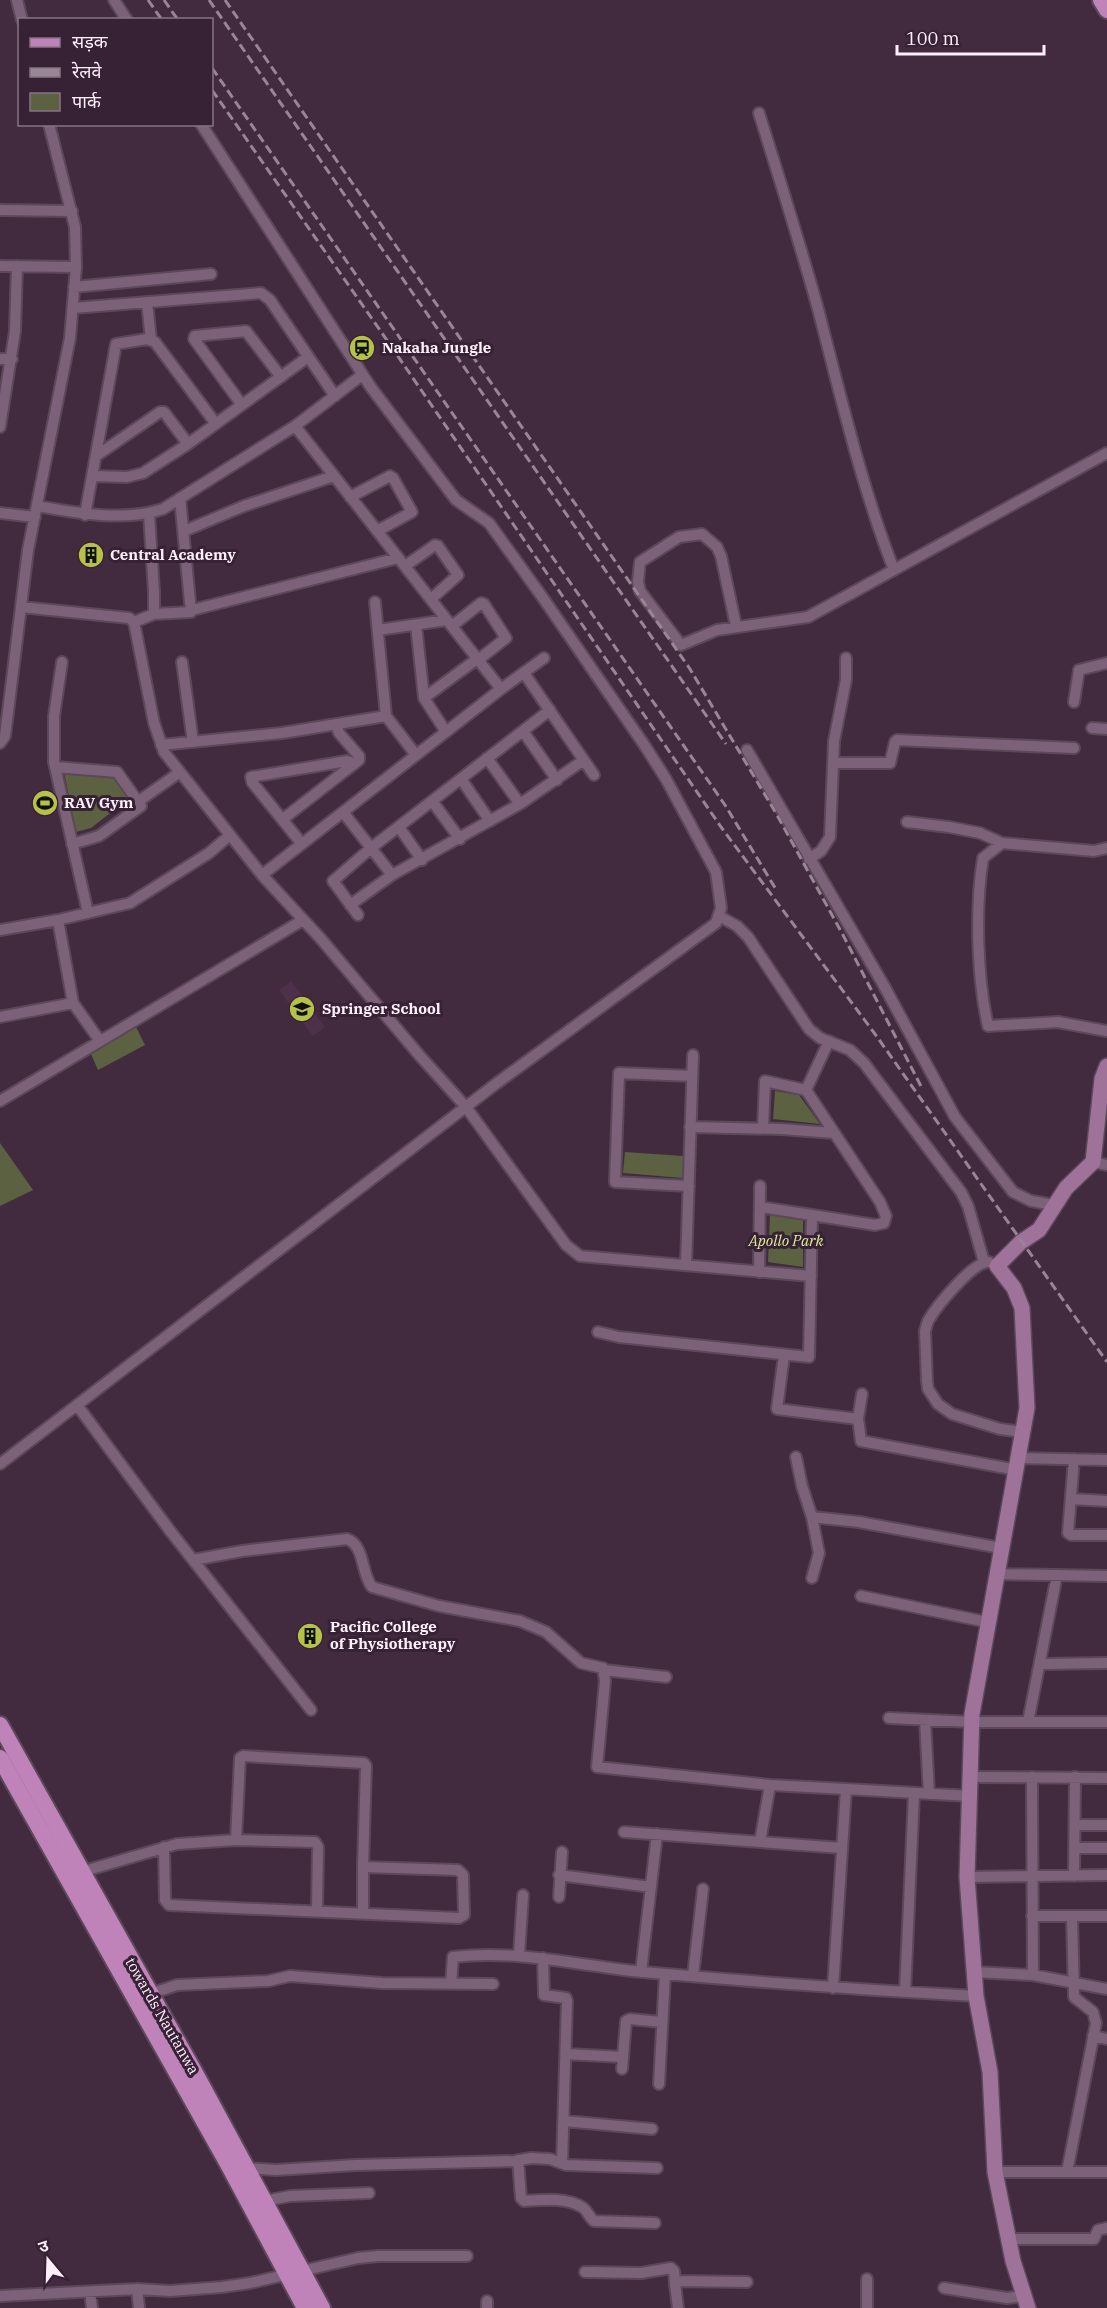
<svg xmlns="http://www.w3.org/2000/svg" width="1107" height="2308" viewBox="0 0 1107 2308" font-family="'IBM Plex Serif','Noto Sans Devanagari',serif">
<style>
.built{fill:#4d304a}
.green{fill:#5c6141}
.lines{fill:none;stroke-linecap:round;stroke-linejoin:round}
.street-casing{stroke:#5b4859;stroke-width:14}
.secondary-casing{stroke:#5b4859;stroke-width:18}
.primary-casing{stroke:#5b4859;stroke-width:20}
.street{stroke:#7c6278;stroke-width:10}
.secondary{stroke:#9e7299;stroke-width:15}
.primary{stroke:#c083b9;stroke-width:16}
.rail{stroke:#988595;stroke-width:3;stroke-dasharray:9 4.5;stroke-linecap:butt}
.labels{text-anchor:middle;stroke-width:6;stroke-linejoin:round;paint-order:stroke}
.poi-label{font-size:15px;font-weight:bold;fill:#feeffb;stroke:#372135;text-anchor:start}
.park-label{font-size:15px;font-style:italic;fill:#dfec98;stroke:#372135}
.street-label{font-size:15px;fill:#feeffb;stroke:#372135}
</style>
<rect width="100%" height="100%" fill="#422b3f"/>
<path class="built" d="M 291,981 L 325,1027 L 313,1036 L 279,990 Z"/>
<path class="green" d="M 64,772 L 115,776 L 131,797 L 91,828 L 76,832 Z
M 136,1027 L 145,1045 L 98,1070 L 91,1054 Z
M 775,1091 L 799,1095 L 820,1124 L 773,1119 Z
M 0,1143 L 33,1190 L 0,1206 Z
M 625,1152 L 683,1156 L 683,1178 L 623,1173 Z
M 770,1215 L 803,1220 L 803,1267 L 768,1262 Z"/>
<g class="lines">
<g class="street-casing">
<path id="street" d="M 17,0 L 22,20
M 114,0 L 127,20
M 759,113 C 779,178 800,243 818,309 C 841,397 861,485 894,570
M 0,210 L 72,211
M 0,266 L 76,267
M 74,287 L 211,274
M 147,302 L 151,340
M 73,308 L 261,293 L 270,300 L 335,396
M 0,359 L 12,359
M 242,405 L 194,339 L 195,336 L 246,331 L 281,377
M 0,427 L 15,331 L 17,266
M 96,456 L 160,412 L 164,412 L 188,444
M 92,476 L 127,477 L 143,473 L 188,444 L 308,357
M 350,497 L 390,476 L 393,478 L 412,512 L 377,531
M 37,506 C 77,513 123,522 163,509 L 295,426 L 362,375
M 0,513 L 35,517
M 149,514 L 154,592 L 154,614
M 85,515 L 116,344 L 147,339 L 155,342 L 216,424
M 184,531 L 244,506 L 334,476
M 405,566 L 435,545 L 438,546 L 458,575 L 431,599
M 375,602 L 386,716 L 416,755
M 21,607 L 129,618 L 134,622 L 154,723 L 164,752 L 262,875 L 321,939 L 420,1056 L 466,1107 L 566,1245 L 580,1256 L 811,1276
M 192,610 L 398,558
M 134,622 L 154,614 L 191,612 L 180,498
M 416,625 L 424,698 L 446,732
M 452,626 L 481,603 L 484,604 L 506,638 L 478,660
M 736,626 L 721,556 L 717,547 L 702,534 L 679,537 L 640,562 L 638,582 L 640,591 L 681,645 L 717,630 L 808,617 L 1107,453
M 378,630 L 447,620
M 62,662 L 54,716 L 54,762 L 88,913
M 182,662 L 193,742
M 524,673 L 594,775
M 501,689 L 544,658
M 424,698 L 477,659
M 1074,702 L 1079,670 L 1107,663
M 1092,728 L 1107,729
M 523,731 L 557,780
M 0,743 L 5,736 L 28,550 L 70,338 L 76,267 L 75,227 L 49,124
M 161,745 L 282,733 L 386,716
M 747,750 L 883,984 L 955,1117 L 1013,1192 L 1031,1201 L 1054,1205
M 487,758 L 520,804
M 833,763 L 890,763 L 895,742 L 897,740 L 1074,748
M 55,767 L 117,772 L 141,806 L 99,836 L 72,844
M 461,779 L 490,821
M 139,801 L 180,772
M 432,801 L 460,839
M 343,812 L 392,875 L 350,905
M 283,819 L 359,760 L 359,756 L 339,733 L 336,724
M 907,822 L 949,827 L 980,833 L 1002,843 L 1094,851 L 1107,848
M 399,827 L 422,860
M 1002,843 L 983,858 C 975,907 977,978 988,1026 L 1058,1022 L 1107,1031
M 302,844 L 252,782 L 251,777 L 347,761 L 354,763
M 809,859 L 821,851 L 830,837 L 834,741 L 846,680 L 846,658
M 262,875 L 501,689 L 295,426
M 392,875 L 520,804 L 584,760
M 358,915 L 333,881 L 371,848 L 550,710
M 719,916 L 737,926 L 748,937 L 809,1029 L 820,1038 L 850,1050 L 864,1063 L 961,1192 L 968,1206 L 984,1262
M 58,920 L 73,1003 L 100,1041
M 0,930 L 58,920 L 130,903 L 209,853 L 230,835
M 0,1017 L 73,1003
M 806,1090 L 829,1041
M 0,1101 L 303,920
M 690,1127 L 781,1129 L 834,1133
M 1093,1162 L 1107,1165
M 689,1186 L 615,1182 L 619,1073 L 692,1076
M 760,1207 L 812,1215
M 989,1262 C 973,1261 936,1307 928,1321 L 925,1331 L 927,1381 L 928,1389 L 938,1404 L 952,1414 L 1000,1429 L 1023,1432
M 686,1265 L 693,1055
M 759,1272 L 760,1186
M 598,1332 L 619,1337 L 809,1357 L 812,1215 L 875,1225 L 884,1223 L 886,1216 L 880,1202 L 806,1090 L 765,1081 L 763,1128
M 784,1355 L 777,1409 L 858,1419 L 861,1441 L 1017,1470
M 77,1405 L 171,1532 L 311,1710
M 858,1419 L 862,1394
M 796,1457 L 802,1486 L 812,1517 L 859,1522 L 1001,1548
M 1018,1458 L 1107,1460
M 1074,1459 L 1068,1533 L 1071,1535 L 1107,1535
M 0,1464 L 497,1083 L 716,923 L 721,908 L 716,872 L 666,779 L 645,746 L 543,598 L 489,523 L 456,500 L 370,386 L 201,124
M 1071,1499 L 1107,1501
M 193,1560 L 242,1551 L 347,1539 C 365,1545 361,1574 372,1587 L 439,1606 L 520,1621 L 546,1632 L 581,1663 L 603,1668 L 605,1681 L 597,1767 L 770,1785 L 846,1789
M 995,1574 L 1107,1576
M 812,1578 L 819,1553 L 812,1517
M 861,1596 L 987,1622
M 1040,1664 L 1107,1663
M 604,1670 L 666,1677
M 889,1718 L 972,1722 L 1107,1722
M 925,1720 L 929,1794
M 1028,1722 L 1057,1575
M 971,1777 L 1107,1778
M 1032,1777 L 1033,1975
M 1075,1825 L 1107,1825
M 624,1832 L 842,1848
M 236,1840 L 240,1758 L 243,1756 L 364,1763 L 366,1766 L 363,1867
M 760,1842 L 770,1785
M 164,1847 L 165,1900 L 169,1905 L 459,1918 L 464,1915 L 463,1875 L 458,1870 L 363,1867 L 363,1913
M 1075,1848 L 1107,1848
M 81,1872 L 177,1844 L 236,1840 L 315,1842 L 318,1847 L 317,1910
M 559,1875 L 651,1887
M 1074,1876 L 1075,1777
M 967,1877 L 1107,1875
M 559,1897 L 562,1852
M 1032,1916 L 1107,1916
M 519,1955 L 523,1895
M 543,1958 L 544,1995 L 566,1998 L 567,2001 L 562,2163
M 641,1972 L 657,1834
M 974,1972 L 1033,1975 L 1107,1989
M 693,1976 L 703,1889
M 451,1984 L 453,1957 C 517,1949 580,1966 643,1972 C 754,1982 865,1990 976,1996
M 833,1988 L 846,1789 L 970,1796
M 905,1992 L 914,1794
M 150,1994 L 177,1985 L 268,1981 L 290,1976 L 382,1983 L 493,1984
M 1093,2036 L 1107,2039
M 566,2054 L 623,2057
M 622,2069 L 626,2021 L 630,2019 L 661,2022
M 659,2084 L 665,1974
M 564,2121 L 652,2129
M 518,2160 L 521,2198 L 524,2201 C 542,2200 565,2197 582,2207 C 587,2210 589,2217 594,2221 L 655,2223
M 246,2168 L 276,2170 L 356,2165 L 515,2161 L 531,2158 L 550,2159 L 566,2165 L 657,2168
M 995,2172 L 1107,2172
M 1067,2172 L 1096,2023 L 1093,2012 L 1074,1997 L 1072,1916
M 265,2201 L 290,2196 L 369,2193
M 1008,2239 L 1094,2239 L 1098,2230 L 1107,2228
M 585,2272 L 641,2273 L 671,2268 L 674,2271 L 675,2282
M 944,2288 L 1007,2298 L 1023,2296
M 137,2289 L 139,2308
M 90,2292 L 92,2308
M 0,2296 L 137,2289 L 170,2291 L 222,2287 L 250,2283 L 358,2258 L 378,2256 L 467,2256
M 487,2301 L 487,2308
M 678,2308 L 675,2284 L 677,2281 L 747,2282
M 867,2308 L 867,2279"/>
</g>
<g class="secondary-casing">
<path id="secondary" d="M 1028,2308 L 1013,2261 L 995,2172 L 990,2072 L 976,1996 L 967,1877 L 972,1714 L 1027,1408 L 1022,1308 L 1014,1288 L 997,1266 L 1021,1242 L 1039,1230 L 1066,1188 L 1093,1162 L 1102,1079 L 1107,1066"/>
</g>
<g class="primary-casing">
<path id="primary" d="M 1101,0 L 1107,10
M 0,1725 L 195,2073 L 322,2308
M 0,1758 L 228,2164 L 305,2308"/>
</g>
<use href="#street" class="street"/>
<use href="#secondary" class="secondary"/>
<use href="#primary" class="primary"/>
<path class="rail" d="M 148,0 L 162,20
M 164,0 L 178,20
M 209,0 L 726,744
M 225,0 L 690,669 L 777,815 L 843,935 L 923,1090
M 212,68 L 725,805 L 777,891
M 212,90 L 382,333 L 721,827 L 875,1034 L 1107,1362"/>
</g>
<defs>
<g id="station-disc" transform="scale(1.35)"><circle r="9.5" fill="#b4c24a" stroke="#372135"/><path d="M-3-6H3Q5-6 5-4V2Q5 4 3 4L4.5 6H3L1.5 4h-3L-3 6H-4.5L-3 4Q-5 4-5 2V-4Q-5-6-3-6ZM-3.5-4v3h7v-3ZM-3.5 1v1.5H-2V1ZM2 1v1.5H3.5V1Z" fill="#111"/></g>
<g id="building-disc" transform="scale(1.35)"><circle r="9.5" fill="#b4c24a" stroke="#372135"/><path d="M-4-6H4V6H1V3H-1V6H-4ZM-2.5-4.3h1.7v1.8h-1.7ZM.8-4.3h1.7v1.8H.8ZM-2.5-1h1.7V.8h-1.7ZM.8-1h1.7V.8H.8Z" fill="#111"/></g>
<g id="stadium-disc" transform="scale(1.35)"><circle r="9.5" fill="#b4c24a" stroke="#372135"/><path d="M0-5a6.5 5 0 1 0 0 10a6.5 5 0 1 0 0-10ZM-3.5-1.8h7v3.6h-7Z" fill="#111"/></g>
<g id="school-disc" transform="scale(1.35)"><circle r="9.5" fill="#b4c24a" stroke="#372135"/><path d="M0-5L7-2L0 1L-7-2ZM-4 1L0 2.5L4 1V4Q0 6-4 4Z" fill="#111"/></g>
</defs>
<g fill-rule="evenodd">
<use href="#station-disc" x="362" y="348"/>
<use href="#building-disc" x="91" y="555"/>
<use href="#stadium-disc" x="45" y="803"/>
<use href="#school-disc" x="302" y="1009"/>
<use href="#building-disc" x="310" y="1636"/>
</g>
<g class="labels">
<g class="poi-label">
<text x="382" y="353">Nakaha Jungle</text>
<text x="110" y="560">Central Academy</text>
<text x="64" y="808">RAV Gym</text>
<text x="322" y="1014">Springer School</text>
<text x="330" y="1632">Pacific College<tspan x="330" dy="17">of Physiotherapy</tspan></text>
</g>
<g class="park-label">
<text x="786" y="1246">Apollo Park</text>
</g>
<g class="street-label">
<text transform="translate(162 2016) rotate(60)" y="5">towards Nautanwa</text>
</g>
</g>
<rect x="18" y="18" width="195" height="108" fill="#372135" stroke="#877384" stroke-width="1.5"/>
<rect x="30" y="38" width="30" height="9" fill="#c083b9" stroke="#877384" stroke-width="1.5"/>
<text x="72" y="48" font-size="18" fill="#feeffb">सड़क</text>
<rect x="30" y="68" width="30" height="9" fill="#988595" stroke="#877384" stroke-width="1.5"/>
<text x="72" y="78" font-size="18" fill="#feeffb">रेलवे</text>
<rect x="30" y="93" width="30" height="18" fill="#5c6141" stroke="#877384" stroke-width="1.5"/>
<text x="72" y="108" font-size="18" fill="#feeffb">पार्क</text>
<g transform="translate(48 2260) rotate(341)" stroke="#372135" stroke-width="4.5" paint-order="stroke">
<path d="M0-4.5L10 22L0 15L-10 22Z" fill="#feeffb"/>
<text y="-9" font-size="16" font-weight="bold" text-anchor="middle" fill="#feeffb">उ</text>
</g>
<path d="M897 45v9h147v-9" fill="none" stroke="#feeffb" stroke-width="3"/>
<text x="906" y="45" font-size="18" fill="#feeffb" stroke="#372135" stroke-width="4.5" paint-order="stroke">100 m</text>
</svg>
